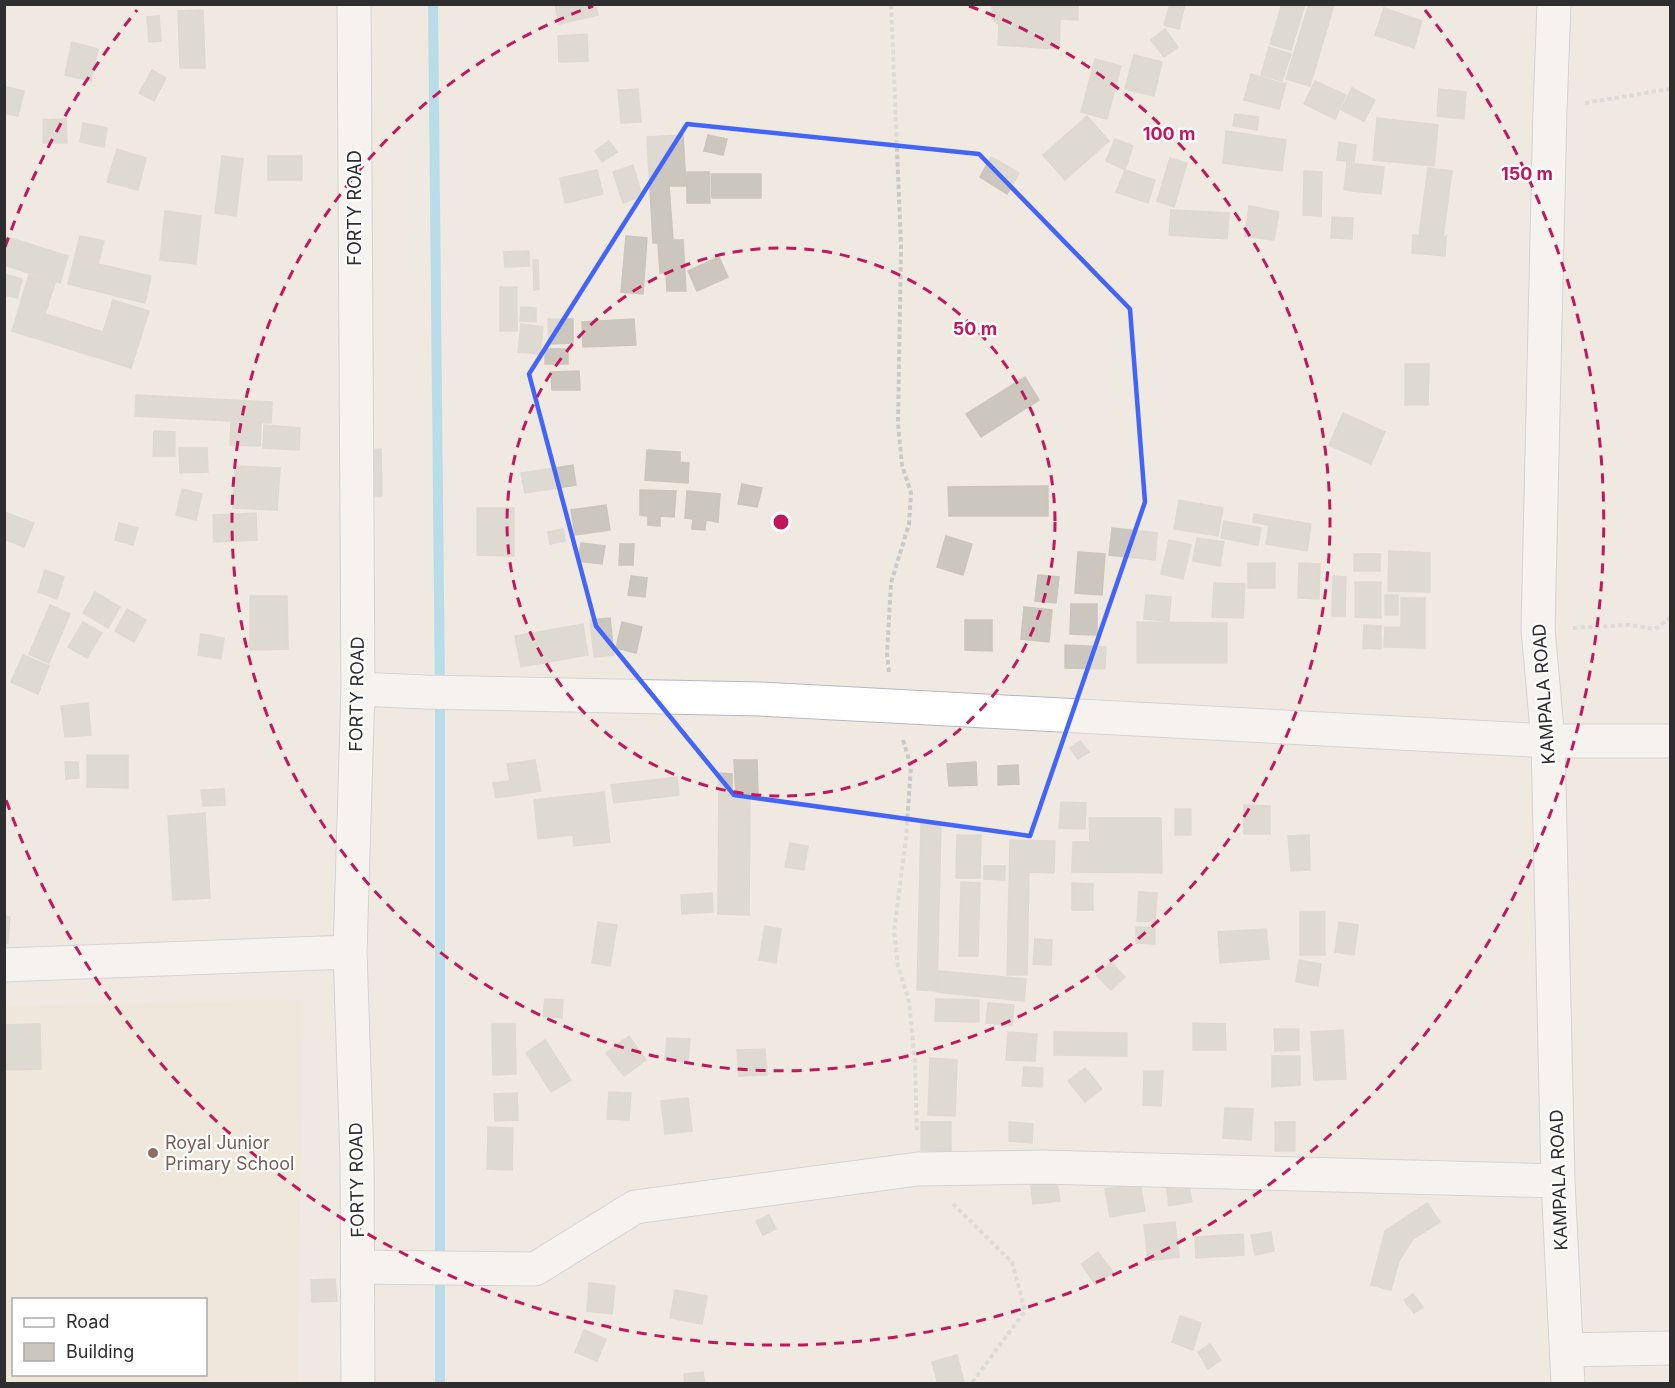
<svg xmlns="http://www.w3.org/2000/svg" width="1675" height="1388" viewBox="0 0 1675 1388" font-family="Inter,sans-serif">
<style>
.education{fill:#f0e6d1;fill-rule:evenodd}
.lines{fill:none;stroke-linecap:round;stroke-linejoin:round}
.stream{stroke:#75cff0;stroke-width:10}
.building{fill:#cbc7bf;stroke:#cbc5ba;stroke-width:1.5}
.minor-casing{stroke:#b4b7c1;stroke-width:35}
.path{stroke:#c9c9c9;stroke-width:4;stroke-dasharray:4.5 3;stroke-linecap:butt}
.minor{stroke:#fff;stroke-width:33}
.marked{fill:none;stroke:#4264fb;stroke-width:4.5;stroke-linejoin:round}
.ring{fill:none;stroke:#c2185b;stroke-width:3;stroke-dasharray:10 8}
.education-dot{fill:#8d6e63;stroke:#fff;stroke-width:2}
.labels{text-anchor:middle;stroke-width:4.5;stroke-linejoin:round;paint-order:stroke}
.street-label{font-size:18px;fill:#2e2e2e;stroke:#fff}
.education-label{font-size:18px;fill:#785e54;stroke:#fff;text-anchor:start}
.centre{fill:#c2185b;stroke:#fff;stroke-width:3}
.ring-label{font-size:18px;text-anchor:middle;font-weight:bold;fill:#c2185b;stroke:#fff;stroke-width:4.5;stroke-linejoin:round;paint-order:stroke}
</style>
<rect width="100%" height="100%" fill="#efe9e1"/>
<path class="education" d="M 303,999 L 298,1383 L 5,1383 L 4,1006 ZM 14,1300 L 206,1300 L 206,1374 L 14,1374 Z"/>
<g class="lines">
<path class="stream" d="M 433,4 L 440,694 L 440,1384"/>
</g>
<path class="building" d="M 555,4 L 595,4 L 598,15 L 559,24 Z
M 992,4 L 1078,4 L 1078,20 L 1060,19 L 1059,49 L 998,45 L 999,25 L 992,19 Z
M 1170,4 L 1185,4 L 1179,29 L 1164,25 Z
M 1282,4 L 1305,4 L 1291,50 L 1270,44 Z
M 1309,4 L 1334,5 L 1310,86 L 1286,79 Z
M 1384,8 L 1422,21 L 1414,48 L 1375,35 Z
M 203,10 L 205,68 L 180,68 L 178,11 Z
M 159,16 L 161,41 L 149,42 L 147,17 Z
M 1165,29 L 1178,47 L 1164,57 L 1151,40 Z
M 587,34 L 588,61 L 559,62 L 558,36 Z
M 72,42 L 98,49 L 91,81 L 65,75 Z
M 1269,47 L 1291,54 L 1282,81 L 1261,75 Z
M 1134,55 L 1162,62 L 1154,96 L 1125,89 Z
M 1095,59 L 1121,66 L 1107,119 L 1081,112 Z
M 152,70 L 166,78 L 154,101 L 139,93 Z
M 1251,74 L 1284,84 L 1286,83 L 1279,109 L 1244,100 Z
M 1315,81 L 1346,95 L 1335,119 L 1304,104 Z
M 6,87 L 24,91 L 18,116 L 4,113 Z
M 1352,88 L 1375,100 L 1364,121 L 1341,110 Z
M 638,89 L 641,122 L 621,123 L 618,90 Z
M 1439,89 L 1466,92 L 1464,119 L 1437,116 Z
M 1235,114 L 1259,117 L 1257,130 L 1233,126 Z
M 1087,116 L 1109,141 L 1065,180 L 1043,155 Z
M 1377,118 L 1438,125 L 1434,166 L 1373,160 Z
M 66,119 L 67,143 L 43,143 L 43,120 Z
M 83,123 L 107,128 L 104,147 L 80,142 Z
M 1226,131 L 1286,140 L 1282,171 L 1223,163 Z
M 683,135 L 686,186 L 669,186 L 673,240 L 683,240 L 686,291 L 667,291 L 666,272 L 660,273 L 658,243 L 653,243 L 647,137 Z
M 708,135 L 727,139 L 723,155 L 704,151 Z
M 1115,139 L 1133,146 L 1125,170 L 1106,161 Z
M 609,141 L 617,152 L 602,162 L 595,151 Z
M 1339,142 L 1356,145 L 1354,162 L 1337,160 Z
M 117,149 L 146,158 L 138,190 L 107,182 Z
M 222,156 L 243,159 L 236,216 L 215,213 Z
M 268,156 L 302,156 L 302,180 L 268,180 Z
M 991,157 L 1019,173 L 1007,194 L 980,177 Z
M 1170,158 L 1187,163 L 1174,207 L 1157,201 Z
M 1347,163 L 1384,167 L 1381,194 L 1344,190 Z
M 633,165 L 642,196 L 623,203 L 613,172 Z
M 1428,168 L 1452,171 L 1443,238 L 1419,236 Z
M 597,170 L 603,194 L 565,203 L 560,178 Z
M 1125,170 L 1155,180 L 1148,203 L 1116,192 Z
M 1304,171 L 1322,172 L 1321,216 L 1303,215 Z
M 687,172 L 709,172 L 710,203 L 687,203 Z
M 711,174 L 761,174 L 761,198 L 712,198 Z
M 1249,206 L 1279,212 L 1274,240 L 1245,236 Z
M 1171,210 L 1229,213 L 1227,239 L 1169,235 Z
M 165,211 L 201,216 L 196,264 L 160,260 Z
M 1332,217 L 1353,218 L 1352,239 L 1331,238 Z
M 1413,235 L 1443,238 L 1446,236 L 1445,256 L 1412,253 Z
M 4,236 L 68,256 L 60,283 L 4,265 Z
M 80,236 L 104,241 L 98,264 L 151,276 L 145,303 L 68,284 Z
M 626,236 L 647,238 L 643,294 L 621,292 Z
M 529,251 L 529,266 L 505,267 L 504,252 Z
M 719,257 L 728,277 L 697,291 L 688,271 Z
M 533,260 L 538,260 L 539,289 L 534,290 Z
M 4,274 L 22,279 L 17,298 L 4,295 Z
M 29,275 L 55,283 L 45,314 L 103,332 L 113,300 L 149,311 L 131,368 L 12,331 Z
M 500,287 L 517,287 L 517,331 L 500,331 Z
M 521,307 L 536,308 L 536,322 L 520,321 Z
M 548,319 L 573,319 L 573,343 L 549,344 Z
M 634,319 L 636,345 L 583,347 L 582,322 Z
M 521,324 L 543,327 L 540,354 L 518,352 Z
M 545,349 L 568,349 L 568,364 L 545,364 Z
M 1405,364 L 1429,364 L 1428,405 L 1405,405 Z
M 579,371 L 580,390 L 552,390 L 551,372 Z
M 1025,377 L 1039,400 L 981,437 L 966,414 Z
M 136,395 L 272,402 L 271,423 L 135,416 Z
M 1343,413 L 1385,432 L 1371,464 L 1329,445 Z
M 231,423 L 261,424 L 260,446 L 230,445 Z
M 264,425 L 300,428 L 299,450 L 263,448 Z
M 154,431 L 175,432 L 175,456 L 153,456 Z
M 179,448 L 207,448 L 208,472 L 180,473 Z
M 381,449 L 382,496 L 363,496 L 363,450 Z
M 647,450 L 680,452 L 680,462 L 689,463 L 688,483 L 645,480 Z
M 573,465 L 576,485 L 525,493 L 521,473 Z
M 235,466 L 280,468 L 277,510 L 233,508 Z
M 742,484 L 762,488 L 757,507 L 738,504 Z
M 1048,486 L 1048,516 L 949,516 L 948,487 Z
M 182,489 L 202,494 L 196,520 L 176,515 Z
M 640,490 L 676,491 L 674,517 L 660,516 L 660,526 L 648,525 L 648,516 L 640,515 Z
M 687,491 L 720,494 L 718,522 L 706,520 L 705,530 L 692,529 L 693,519 L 685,518 Z
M 1179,500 L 1223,508 L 1218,536 L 1174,529 Z
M 606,505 L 610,530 L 575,535 L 571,510 Z
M 477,508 L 514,508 L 514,556 L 477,555 Z
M 4,512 L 34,523 L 24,547 L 4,539 Z
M 256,513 L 257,540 L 214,542 L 213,515 Z
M 1254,514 L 1311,524 L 1307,551 L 1266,544 L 1269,525 L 1253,522 Z
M 1224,521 L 1261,528 L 1258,545 L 1221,538 Z
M 119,523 L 138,528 L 133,545 L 115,540 Z
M 1112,528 L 1157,533 L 1155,560 L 1109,555 Z
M 563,529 L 565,541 L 550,544 L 548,532 Z
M 946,536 L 972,544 L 963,575 L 937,567 Z
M 1197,538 L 1224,542 L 1220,566 L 1193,561 Z
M 1169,540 L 1191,545 L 1183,579 L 1161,574 Z
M 581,543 L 605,546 L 602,564 L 578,561 Z
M 620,544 L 634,544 L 633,565 L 619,565 Z
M 1389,551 L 1430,553 L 1430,592 L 1388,591 Z
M 1078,552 L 1105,554 L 1102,595 L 1075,593 Z
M 1354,554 L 1380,554 L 1380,571 L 1354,571 Z
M 1248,563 L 1275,563 L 1275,588 L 1248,588 Z
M 1299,563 L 1320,564 L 1319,599 L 1298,598 Z
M 45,570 L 64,577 L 57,599 L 38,592 Z
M 1038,575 L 1059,577 L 1056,603 L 1035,601 Z
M 631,576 L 647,578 L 645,597 L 628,595 Z
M 1333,576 L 1346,577 L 1345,616 L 1332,616 Z
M 1355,582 L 1381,582 L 1381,618 L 1355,617 Z
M 1214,583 L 1245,584 L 1243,618 L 1212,617 Z
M 95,592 L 120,607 L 108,628 L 83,613 Z
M 1146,595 L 1171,597 L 1169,621 L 1144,619 Z
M 1385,595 L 1398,595 L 1398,615 L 1385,615 Z
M 250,596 L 287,596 L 288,649 L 250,650 Z
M 1401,598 L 1425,598 L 1425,648 L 1384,647 L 1385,627 L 1401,627 Z
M 1071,604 L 1097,604 L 1097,635 L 1070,634 Z
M 50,605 L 70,614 L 49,663 L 29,654 Z
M 1024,607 L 1052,610 L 1049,642 L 1021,639 Z
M 127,609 L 146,620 L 134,642 L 115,631 Z
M 610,618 L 614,655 L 594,657 L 590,620 Z
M 965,620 L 992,620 L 992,651 L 965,650 Z
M 83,622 L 102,633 L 87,658 L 68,647 Z
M 622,622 L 642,627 L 636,653 L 616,648 Z
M 1137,622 L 1227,623 L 1227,663 L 1137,663 Z
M 583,624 L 588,655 L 521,667 L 515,636 Z
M 1364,625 L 1381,626 L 1381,649 L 1363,648 Z
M 201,634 L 224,638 L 221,659 L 198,655 Z
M 1065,645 L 1106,647 L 1105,669 L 1065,668 Z
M 23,655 L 49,666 L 38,694 L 11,682 Z
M 88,703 L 91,735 L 65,737 L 61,706 Z
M 1080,741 L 1089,752 L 1078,759 L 1070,748 Z
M 87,755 L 128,755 L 128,788 L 87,787 Z
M 535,760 L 541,791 L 496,798 L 493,783 L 510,781 L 507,764 Z
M 734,760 L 757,760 L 758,794 L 736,795 Z
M 65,762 L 78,762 L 79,778 L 66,779 Z
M 976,762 L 977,785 L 949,786 L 947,764 Z
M 1018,765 L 1019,784 L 998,785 L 998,766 Z
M 719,773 L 732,774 L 732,798 L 750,798 L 749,915 L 718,914 Z
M 677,777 L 679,795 L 614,803 L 611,785 Z
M 224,789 L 225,805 L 203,806 L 201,790 Z
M 604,792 L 610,842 L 574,846 L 573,835 L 538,839 L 534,800 Z
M 1061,802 L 1086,803 L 1085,829 L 1059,828 Z
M 1244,805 L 1270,806 L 1270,834 L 1244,834 Z
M 1175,809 L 1191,809 L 1191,835 L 1175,835 Z
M 205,813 L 210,898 L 173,900 L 168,816 Z
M 1089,818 L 1161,818 L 1162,873 L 1072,872 L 1073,842 L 1090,842 Z
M 921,824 L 941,825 L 937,991 L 917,990 Z
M 957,835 L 981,835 L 980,878 L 956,878 Z
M 1309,835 L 1310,870 L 1291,871 L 1288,836 Z
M 1010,840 L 1055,841 L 1054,873 L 1029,872 L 1027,975 L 1007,975 Z
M 790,843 L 808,846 L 804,870 L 785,867 Z
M 984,866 L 1005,866 L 1005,880 L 984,879 Z
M 961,882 L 980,883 L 978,956 L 959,956 Z
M 1072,883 L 1093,884 L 1093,910 L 1072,910 Z
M 1139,892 L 1157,893 L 1155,922 L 1137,921 Z
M 712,893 L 713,912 L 682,914 L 681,895 Z
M 1300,912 L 1325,912 L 1325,955 L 1300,955 Z
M 4,916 L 10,917 L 8,943 L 4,943 Z
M 598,922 L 617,925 L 610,966 L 592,963 Z
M 1339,922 L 1358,925 L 1354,955 L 1335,952 Z
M 765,926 L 781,929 L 776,963 L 759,960 Z
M 1136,927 L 1155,928 L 1155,944 L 1136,943 Z
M 1266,929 L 1269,959 L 1220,963 L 1218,932 Z
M 1035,939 L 1052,940 L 1051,965 L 1033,964 Z
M 1299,960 L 1321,964 L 1318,986 L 1296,982 Z
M 1111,962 L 1125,977 L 1111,990 L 1097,976 Z
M 939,971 L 1026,979 L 1024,1001 L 937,992 Z
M 545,999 L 563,1000 L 562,1018 L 543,1016 Z
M 936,999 L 979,1000 L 979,1022 L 935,1021 Z
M 988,1003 L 1014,1005 L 1012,1025 L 986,1023 Z
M 1193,1023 L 1225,1024 L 1226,1050 L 1193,1050 Z
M 40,1024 L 41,1069 L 4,1070 L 4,1025 Z
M 492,1024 L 515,1024 L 516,1074 L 493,1075 Z
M 1274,1029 L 1299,1029 L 1299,1050 L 1275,1051 Z
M 1343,1030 L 1346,1079 L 1314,1080 L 1311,1032 Z
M 1008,1032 L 1037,1034 L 1035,1061 L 1006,1060 Z
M 1054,1032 L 1127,1033 L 1127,1056 L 1054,1055 Z
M 629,1036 L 646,1060 L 624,1076 L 606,1053 Z
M 667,1038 L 690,1039 L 688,1062 L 665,1060 Z
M 545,1040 L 571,1080 L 551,1092 L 526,1053 Z
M 765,1049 L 767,1075 L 739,1076 L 737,1050 Z
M 1272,1056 L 1300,1056 L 1300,1085 L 1272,1087 Z
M 930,1058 L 957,1060 L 955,1116 L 928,1115 Z
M 1024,1067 L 1043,1068 L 1042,1087 L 1022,1086 Z
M 1085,1068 L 1102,1089 L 1085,1102 L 1068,1081 Z
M 1144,1071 L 1163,1071 L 1161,1106 L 1143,1105 Z
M 609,1092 L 631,1093 L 629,1120 L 607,1119 Z
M 517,1093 L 518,1120 L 495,1121 L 494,1094 Z
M 688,1098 L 692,1131 L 665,1134 L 661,1101 Z
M 1225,1108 L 1253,1109 L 1251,1140 L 1223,1138 Z
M 921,1122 L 951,1122 L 951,1151 L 921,1150 Z
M 1009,1122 L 1033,1124 L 1032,1143 L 1009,1141 Z
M 1275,1122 L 1295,1122 L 1295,1151 L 1275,1151 Z
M 488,1127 L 513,1128 L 512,1170 L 487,1169 Z
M 1056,1176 L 1060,1201 L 1033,1204 L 1030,1179 Z
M 1188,1180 L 1192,1202 L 1169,1206 L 1166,1184 Z
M 1140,1183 L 1145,1211 L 1110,1217 L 1105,1189 Z
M 1427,1203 L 1440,1222 L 1413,1239 L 1399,1261 L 1391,1290 L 1371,1285 L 1385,1231 Z
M 769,1215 L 776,1229 L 763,1235 L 756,1221 Z
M 1175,1222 L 1179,1257 L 1148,1261 L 1144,1225 Z
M 1271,1232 L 1274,1251 L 1255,1255 L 1251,1235 Z
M 1243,1234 L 1244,1255 L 1196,1258 L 1195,1237 Z
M 1098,1252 L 1113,1272 L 1096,1285 L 1081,1264 Z
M 335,1279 L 337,1301 L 312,1302 L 311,1280 Z
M 589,1283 L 615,1286 L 612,1314 L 587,1311 Z
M 675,1290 L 707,1296 L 702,1324 L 670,1318 Z
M 1413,1294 L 1423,1307 L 1414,1313 L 1404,1300 Z
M 1180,1316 L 1201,1323 L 1193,1350 L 1172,1342 Z
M 584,1330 L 606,1339 L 597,1361 L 575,1352 Z
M 1210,1344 L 1221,1360 L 1208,1369 L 1198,1352 Z
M 957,1355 L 964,1383 L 938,1384 L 932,1362 Z
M 703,1372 L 705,1384 L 685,1384 L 684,1374 Z"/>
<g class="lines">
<g class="minor-casing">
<path id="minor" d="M 354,4 L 358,689 L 350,952 L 357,1158 L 358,1384
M 1554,4 L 1550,109 L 1538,629 L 1548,741 L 1558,1181 L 1568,1384
M 358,689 L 425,692 L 760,699 L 1548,741 L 1670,741
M 4,965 L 350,952
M 358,1267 L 535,1269 L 635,1207 L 918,1169 L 1043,1167 L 1558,1181
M 1567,1350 L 1670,1348"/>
</g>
<path class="path" d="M 1585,103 L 1670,89
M 1573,628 L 1629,625 L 1655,629 L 1670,618
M 889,672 L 887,655 L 891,583 L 909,524 L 911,493 L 902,465 L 898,423 L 901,246 L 891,4
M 903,740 L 911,766 L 906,838 L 894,931 L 898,966 L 909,1001 L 915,1063 L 917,1133
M 953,1204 L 1012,1262 L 1025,1311 L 971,1384"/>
<use href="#minor" class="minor"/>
</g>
<path d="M0 0H1675V1388H0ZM 687,124 L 979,154 L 1130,309 L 1145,502 L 1030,836 L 734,795 L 596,626 L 529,374 Z" fill="#efe9e1" fill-opacity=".55" fill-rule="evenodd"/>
<path class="marked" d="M 687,124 L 979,154 L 1130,309 L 1145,502 L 1030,836 L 734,795 L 596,626 L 529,374 Z"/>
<g class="ring">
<circle cx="781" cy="522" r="274"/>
<path d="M969 6A549 549 0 1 1 593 6"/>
<path d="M5 247A823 823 0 0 1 137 10M1425 10A823 823 0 1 1 5 797"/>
</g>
<circle class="education-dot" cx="153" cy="1153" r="6"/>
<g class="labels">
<g class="street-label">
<text transform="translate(355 208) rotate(-90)" y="6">FORTY ROAD</text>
<text transform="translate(357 694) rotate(-89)" y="6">FORTY ROAD</text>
<text transform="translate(1544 694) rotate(-94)" y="6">KAMPALA ROAD</text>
<text transform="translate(357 1180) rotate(-91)" y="6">FORTY ROAD</text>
<text transform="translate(1559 1180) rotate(-92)" y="6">KAMPALA ROAD</text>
</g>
<g class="education-label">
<text x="165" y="1149">Royal Junior<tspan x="165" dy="21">Primary School</tspan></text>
</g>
</g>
<circle cx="781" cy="522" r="9" class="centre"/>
<g class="ring-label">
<text x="1169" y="140">100 m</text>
<text x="1527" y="180">150 m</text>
<text x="975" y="335">50 m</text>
</g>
<rect width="1675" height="1388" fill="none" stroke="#2e2e2e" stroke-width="12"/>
<rect x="12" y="1298" width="195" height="78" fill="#ffffff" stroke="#ababab" stroke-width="1.5"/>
<rect x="24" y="1318" width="30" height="9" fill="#ffffff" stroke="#ababab" stroke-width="1.5"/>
<text x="66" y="1328" font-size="18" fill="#2e2e2e">Road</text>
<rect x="24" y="1343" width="30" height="18" fill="#cbc7bf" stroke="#ababab" stroke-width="1.5"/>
<text x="66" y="1358" font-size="18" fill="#2e2e2e">Building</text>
</svg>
